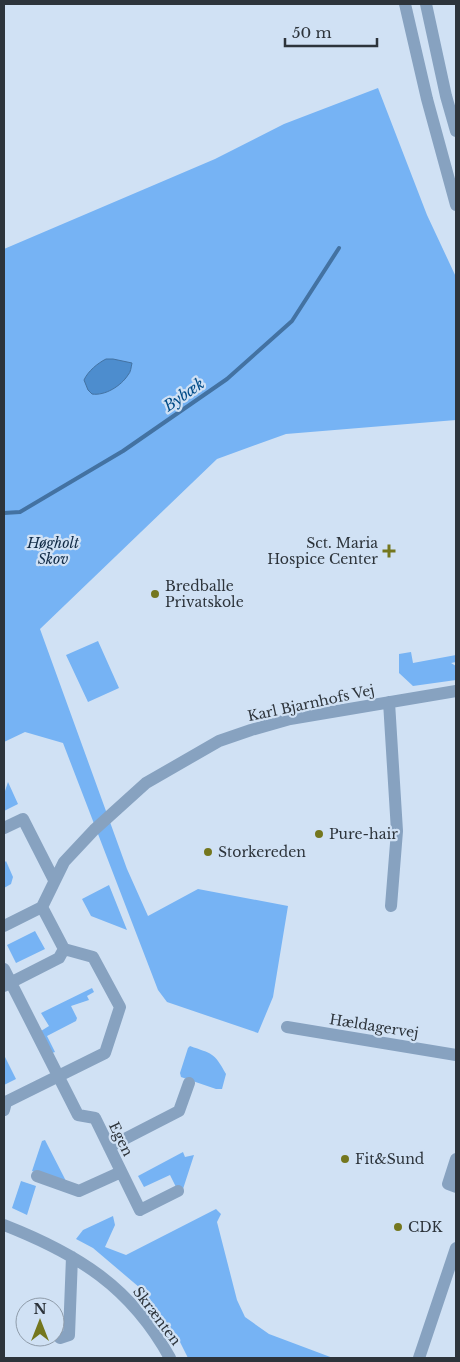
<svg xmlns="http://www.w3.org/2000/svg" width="460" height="1362" viewBox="0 0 460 1362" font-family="'Libre Baskerville',serif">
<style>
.green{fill:#76b3f4}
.water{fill:#4d8dce;stroke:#4372a2}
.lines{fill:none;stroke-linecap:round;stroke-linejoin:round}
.stream{stroke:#4372a2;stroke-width:4}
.minor{stroke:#87a2c0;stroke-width:12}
.poi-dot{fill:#74771e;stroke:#d0e1f4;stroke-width:2}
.labels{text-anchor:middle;stroke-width:4.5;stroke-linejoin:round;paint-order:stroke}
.park-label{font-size:14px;font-style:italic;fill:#112b46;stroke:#d0e1f4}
.poi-label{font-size:14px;fill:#2d343b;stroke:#d0e1f4;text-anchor:start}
.street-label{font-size:14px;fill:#2d343b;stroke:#d0e1f4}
.water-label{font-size:15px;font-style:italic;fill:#004b87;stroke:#d0e1f4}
</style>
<rect width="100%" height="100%" fill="#d0e1f4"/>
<path class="green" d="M 378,88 L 427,215 L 456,277 L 456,420 L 286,434 L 217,459 L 40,629 L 127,869 L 148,916 L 198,889 L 288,906 L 273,997 L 258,1033 L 167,1002 L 158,990 L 63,743 L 25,732 L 4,742 L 4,249 L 215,159 L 284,124 Z
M 98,641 L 119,688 L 88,702 L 66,655 Z
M 411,652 L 413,663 L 456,655 L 456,662 L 451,663 L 456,666 L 456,680 L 413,686 L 399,673 L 399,654 Z
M 8,782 L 18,804 L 4,811 L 4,794 Z
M 6,861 L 13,877 L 11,884 L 4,888 L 4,863 Z
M 109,885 L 127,930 L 91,916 L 82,899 Z
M 35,931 L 45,949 L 16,963 L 7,945 Z
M 92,988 L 94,992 L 87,996 L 89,1000 L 71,1006 L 77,1018 L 76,1021 L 47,1036 L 55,1052 L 52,1053 L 41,1031 L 49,1026 L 41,1013 Z
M 190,1046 C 212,1054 214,1052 226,1074 L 222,1089 L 216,1089 L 181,1077 L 180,1073 L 188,1048 Z
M 4,1055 L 16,1079 L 4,1085 Z
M 45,1140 L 66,1181 L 32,1171 L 42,1141 Z
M 183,1152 L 185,1157 L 194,1155 L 183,1189 L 176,1187 L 170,1175 L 144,1187 L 138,1176 Z
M 21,1181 L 36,1186 L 27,1215 L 12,1208 Z
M 216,1209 L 221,1214 L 217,1222 L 237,1300 L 245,1317 L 269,1334 L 333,1358 L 188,1358 L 177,1336 L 157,1319 L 140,1300 L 146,1293 L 93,1248 L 76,1239 L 83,1230 L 113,1216 L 115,1225 L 105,1247 L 126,1255 Z"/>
<path class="water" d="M 106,359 L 113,359 L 132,363 C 131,367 131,372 128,375 C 121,386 105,396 92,394 L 88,390 L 84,380 C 88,371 98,363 106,359 Z"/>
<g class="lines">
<path class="stream" d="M 4,513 L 20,512 L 123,451 L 227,379 L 292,321 L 339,248"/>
<path class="minor" d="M 405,4 L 427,99 L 456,205
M 426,4 L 446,96 L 456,131
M 389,702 L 397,831 L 391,906
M 4,828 L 23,819 L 54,880
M 4,926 L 42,907 L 64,862 L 94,830 L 146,783 L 219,741 L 251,730 L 290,719 L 456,691
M 4,969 L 78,1115 L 95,1118 L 140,1210 L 178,1191
M 4,986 L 59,958 L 64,949 L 42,907
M 287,1027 L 456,1055
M 4,1110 L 6,1102 L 105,1053 L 120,1007 L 93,957 L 64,949
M 109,1147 L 179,1111 L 189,1083
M 456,1159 L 448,1184 L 456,1187
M 37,1176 L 79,1191 L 121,1172
M 4,1225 C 78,1254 131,1287 170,1358
M 60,1338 L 69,1335 L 72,1257
M 419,1358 L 456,1248"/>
</g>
<g class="poi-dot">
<path d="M386.5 543.5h5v5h5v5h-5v5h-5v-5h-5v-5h5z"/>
<circle cx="155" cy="594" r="5"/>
<circle cx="319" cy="834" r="5"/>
<circle cx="208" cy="852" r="5"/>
<circle cx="345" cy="1159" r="5"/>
<circle cx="398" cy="1227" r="5"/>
</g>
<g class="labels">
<g class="park-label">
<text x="53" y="548">Høgholt<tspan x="53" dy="16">Skov</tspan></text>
</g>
<g class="poi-label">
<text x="378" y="548" text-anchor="end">Sct. Maria<tspan x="378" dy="16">Hospice Center</tspan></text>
<text x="165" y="591">Bredballe<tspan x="165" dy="16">Privatskole</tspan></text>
<text x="329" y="839">Pure-hair</text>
<text x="218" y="857">Storkereden</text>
<text x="355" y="1164">Fit&amp;Sund</text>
<text x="408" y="1232">CDK</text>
</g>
<g class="street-label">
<text transform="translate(311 703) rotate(-12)" y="5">Karl Bjarnhofs Vej</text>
<text transform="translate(374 1026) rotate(9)" y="5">Hældagervej</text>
<text transform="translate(121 1139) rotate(64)" y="5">Egen</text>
<text transform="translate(157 1316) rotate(53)" y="5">Skrænten</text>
</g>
<g class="water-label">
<text transform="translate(184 395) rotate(-35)" y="5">Bybæk</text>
</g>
</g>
<rect width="460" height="1362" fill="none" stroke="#2d343b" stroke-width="10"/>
<g transform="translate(40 1322)"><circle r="24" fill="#d0e1f4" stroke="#8f9caa"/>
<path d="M0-4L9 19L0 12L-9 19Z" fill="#74771e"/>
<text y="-8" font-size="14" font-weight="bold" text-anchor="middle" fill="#2d343b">N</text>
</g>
<path d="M285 38v8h92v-8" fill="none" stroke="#2d343b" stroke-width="2.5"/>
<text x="292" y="38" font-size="15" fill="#2d343b" stroke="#d0e1f4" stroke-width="4" paint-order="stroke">50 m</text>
</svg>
